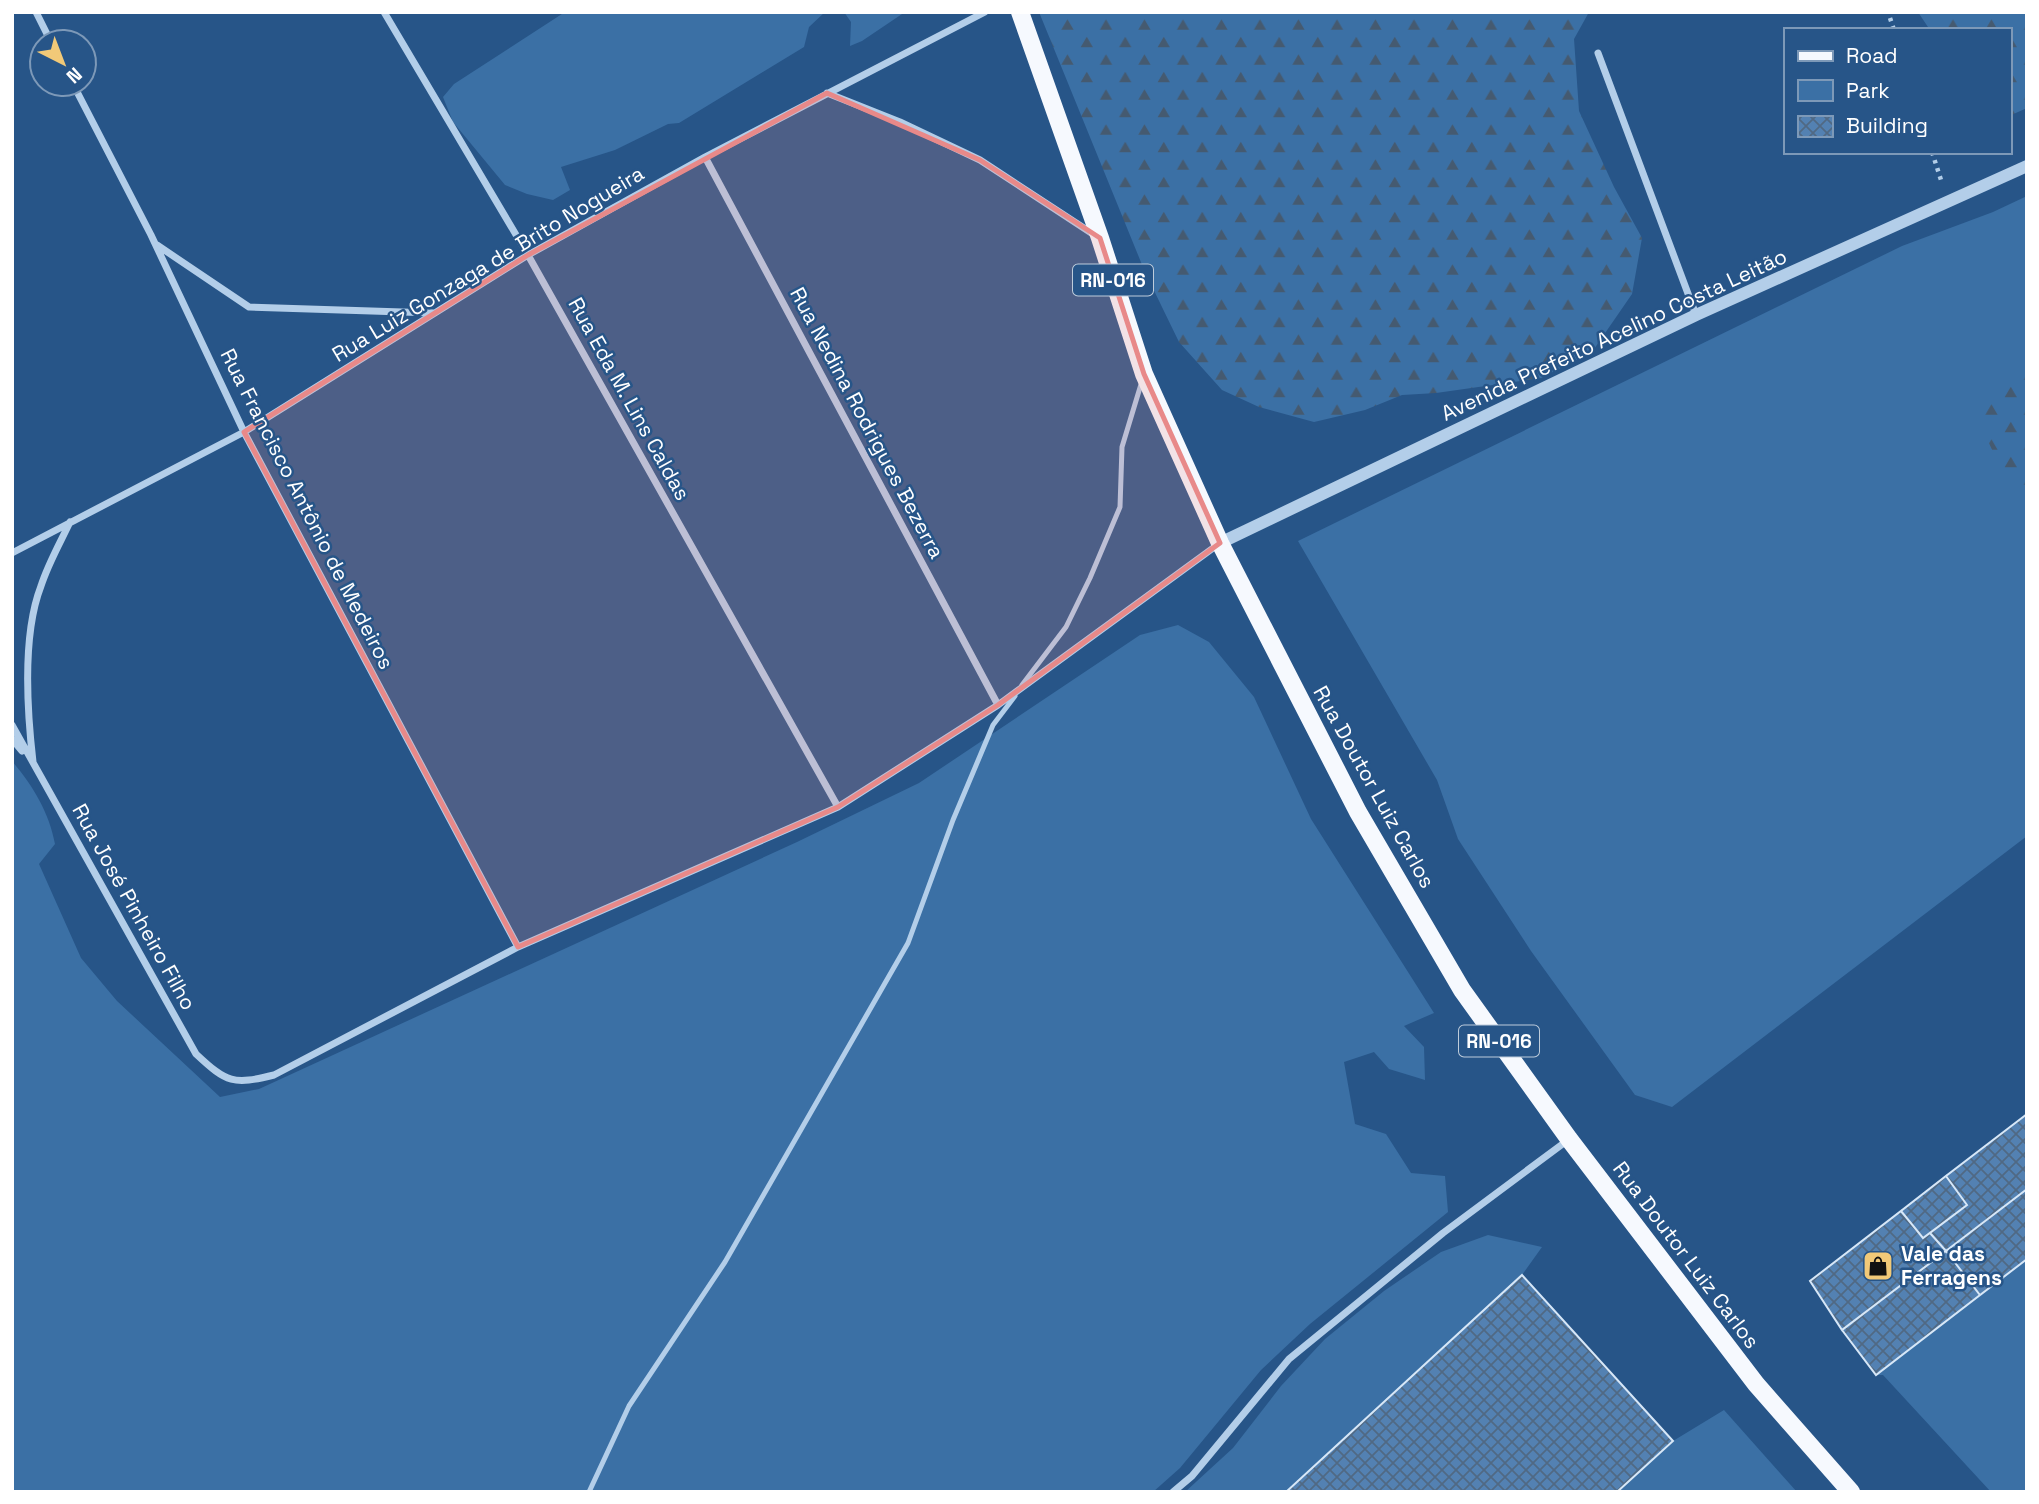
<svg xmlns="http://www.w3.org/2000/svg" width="2039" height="1504" viewBox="0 0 2039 1504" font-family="'Space Grotesk',sans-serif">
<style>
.green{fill:#3b70a5}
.forest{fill:url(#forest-firs)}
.building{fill:url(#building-cross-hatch);stroke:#d7e7f7;stroke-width:2}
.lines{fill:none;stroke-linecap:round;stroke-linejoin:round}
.path{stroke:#b3cee9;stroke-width:4.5;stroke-dasharray:3.5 5;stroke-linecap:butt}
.service{stroke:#b3cee9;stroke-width:5}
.minor{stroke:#b3cee9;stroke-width:7}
.tertiary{stroke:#b3cee9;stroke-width:12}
.primary{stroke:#f6f9fe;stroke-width:18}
.marked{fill:#e88989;fill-opacity:0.2;stroke:#e88989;stroke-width:5;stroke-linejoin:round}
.labels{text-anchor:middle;stroke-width:5;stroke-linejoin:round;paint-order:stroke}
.shield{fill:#275588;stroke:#beccdb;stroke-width:2}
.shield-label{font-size:19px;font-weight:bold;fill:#fff}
.street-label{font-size:21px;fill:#fff;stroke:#275588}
.poi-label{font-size:21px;font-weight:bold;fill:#fff;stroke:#275588;text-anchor:start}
</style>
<defs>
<pattern id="forest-firs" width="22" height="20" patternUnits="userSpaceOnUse" patternTransform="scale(1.75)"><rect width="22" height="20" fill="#3b70a5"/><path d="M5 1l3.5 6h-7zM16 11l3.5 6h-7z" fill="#455a70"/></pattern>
<pattern id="building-cross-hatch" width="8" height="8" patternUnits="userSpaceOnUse" patternTransform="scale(1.75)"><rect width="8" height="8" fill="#5381b2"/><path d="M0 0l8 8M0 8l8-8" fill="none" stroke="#506984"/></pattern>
</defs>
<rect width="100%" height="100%" fill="#275588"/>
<path class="green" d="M 565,12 L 825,12 L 809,27 L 804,47 L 679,123 L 668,124 L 615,150 L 561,167 L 570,190 L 553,200 L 527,194 L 505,185 L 453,122 L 443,97 L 454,84 Z
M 844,12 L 905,12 L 862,41 L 850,46 L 851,22 Z
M 2027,196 L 2027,836 L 1672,1107 L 1635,1095 L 1531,951 L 1458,839 L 1437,780 L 1298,541 L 1902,246 L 1993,212 Z
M 1178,625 L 1209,642 L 1254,697 L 1311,819 L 1434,1013 L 1404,1026 L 1424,1047 L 1425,1080 L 1389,1069 L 1374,1052 L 1344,1062 L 1355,1124 L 1386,1134 L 1411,1173 L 1445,1176 L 1448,1212 L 1310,1324 L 1261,1370 L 1180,1468 L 1153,1492 L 12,1492 L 12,761 C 33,786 49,812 55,844 L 39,864 L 81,958 L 117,1001 L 220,1097 L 259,1089 L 797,842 L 919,783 L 1140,635 Z
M 1488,1235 L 1542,1247 L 1522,1275 L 1286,1492 L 1185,1492 L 1233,1448 L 1281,1386 L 1325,1339 L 1384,1291 L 1441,1252 Z
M 2027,1259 L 2027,1492 L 1991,1492 L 1883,1375 L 1876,1375 Z
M 1724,1410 L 1797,1492 L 1617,1492 L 1673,1441 Z"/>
<path class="forest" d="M 1039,12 L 1589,12 L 1574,39 L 1579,111 L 1614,187 L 1642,238 L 1632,294 L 1592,352 L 1541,378 L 1436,393 L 1402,395 L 1365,410 L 1314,422 L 1259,407 L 1222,390 L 1179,342 L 1145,272 Z
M 1918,12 L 2027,12 L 2027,108 L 2009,116 L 2009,30 L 1930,30 Z
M 2027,373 L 2027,503 L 2006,480 L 1970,402 Z"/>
<path class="building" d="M 2027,1114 L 2027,1189 L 1946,1251 L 1930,1233 L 1967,1205 L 1946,1176 Z
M 1946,1176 L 1967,1205 L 1923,1238 L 1901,1211 Z
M 2027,1189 L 2027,1259 L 1980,1295 L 1946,1251 Z
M 1901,1211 L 1923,1238 L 1930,1233 L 1946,1251 L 1842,1330 L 1810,1281 Z
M 1946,1251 L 1980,1295 L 1876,1375 L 1842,1330 Z
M 1522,1275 L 1673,1441 L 1617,1492 L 1286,1492 Z"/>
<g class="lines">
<path class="path" d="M 1890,18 L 1894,30
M 1932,152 L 1941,180"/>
<path class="service" d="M 1022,685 L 1066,627 L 1090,578 L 1120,507 L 1122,447 L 1142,381
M 589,1492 L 629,1406 L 725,1262 L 908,943 L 953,820 L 993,725 L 1015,696"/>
<path class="minor" d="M 36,12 L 51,42
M 384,12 L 528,255 L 838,807
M 1598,53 L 1696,315
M 73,84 L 151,235 L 244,432 L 518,947
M 827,93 L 900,122 L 980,160 L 1096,236
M 705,157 L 998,705
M 157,245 L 249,307 L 434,313
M 12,553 L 244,432 L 528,255 L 705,157 L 985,12
M 12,725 L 196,1054 C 227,1083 233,1085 274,1075 L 518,947 L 838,807 L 998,705 L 1220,543
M 12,739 L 22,751
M 33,762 C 27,710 22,635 41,586 C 48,564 60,543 70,522
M 1173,1492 L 1192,1476 L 1289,1359 L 1443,1233 L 1568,1140"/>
<path class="tertiary" d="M 1220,543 L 1696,315 L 2027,166"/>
<path class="primary" d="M 1020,12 L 1100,238 L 1144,374 L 1220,543 L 1358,812 L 1462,990 L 1569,1139 L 1756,1384 L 1851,1492"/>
</g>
<path class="marked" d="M 827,93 L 980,160 L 1100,238 L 1144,374 L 1220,543 L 998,705 L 838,807 L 518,947 L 244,432 L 528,255 Z"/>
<defs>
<g id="shop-square" transform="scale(1.575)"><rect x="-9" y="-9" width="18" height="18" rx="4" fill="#f1c978" stroke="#275588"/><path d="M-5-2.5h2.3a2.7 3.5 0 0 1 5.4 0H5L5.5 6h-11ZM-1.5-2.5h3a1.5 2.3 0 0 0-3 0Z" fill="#111"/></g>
</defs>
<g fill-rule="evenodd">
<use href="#shop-square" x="1878" y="1266"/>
</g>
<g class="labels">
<g class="shield">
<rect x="1073" y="264.5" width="80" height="31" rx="5"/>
<rect x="1459" y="1025.5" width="80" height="31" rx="5"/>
</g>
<g class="shield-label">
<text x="1113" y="287">RN-016</text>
<text x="1499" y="1048">RN-016</text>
</g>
<g class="street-label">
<text transform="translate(488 264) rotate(-31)" y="7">Rua Luiz Gonzaga de Brito Nogueira</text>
<text transform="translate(1614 335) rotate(-25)" y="7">Avenida Prefeito Acelino Costa Leitão</text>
<text transform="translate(629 399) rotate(61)" y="7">Rua Eda M. Lins Caldas</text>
<text transform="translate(867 423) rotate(62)" y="7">Rua Nedina Rodrigues Bezerra</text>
<text transform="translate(307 509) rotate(63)" y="7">Rua Francisco Antônio de Medeiros</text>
<text transform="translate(1374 787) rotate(61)" y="7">Rua Doutor Luiz Carlos</text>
<text transform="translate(134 907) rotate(61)" y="7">Rua José Pinheiro Filho</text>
<text transform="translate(1686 1255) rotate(53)" y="7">Rua Doutor Luiz Carlos</text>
</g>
<g class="poi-label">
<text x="1901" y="1261">Vale das<tspan x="1901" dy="24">Ferragens</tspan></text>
</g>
</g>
<rect width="2039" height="1504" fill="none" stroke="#ffffff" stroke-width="28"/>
<rect x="1784" y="28" width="228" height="126" fill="#275588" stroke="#7d99b8" stroke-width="2"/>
<rect x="1798" y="51" width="35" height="10" fill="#f6f9fe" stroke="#7d99b8" stroke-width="2"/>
<text x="1846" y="63" font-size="21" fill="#ffffff">Road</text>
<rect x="1798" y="80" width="35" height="21" fill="#3b70a5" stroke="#7d99b8" stroke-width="2"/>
<text x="1846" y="98" font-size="21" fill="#ffffff">Park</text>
<rect x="1798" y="116" width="35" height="21" fill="url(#building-cross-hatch)" stroke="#7d99b8" stroke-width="2"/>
<text x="1846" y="133" font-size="21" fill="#ffffff">Building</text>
<g transform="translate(63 63) rotate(138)"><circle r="33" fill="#275588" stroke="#7d99b8" stroke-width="2"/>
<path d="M0-5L12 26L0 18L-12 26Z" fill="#f1c978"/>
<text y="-10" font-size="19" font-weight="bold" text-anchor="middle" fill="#ffffff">N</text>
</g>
</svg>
